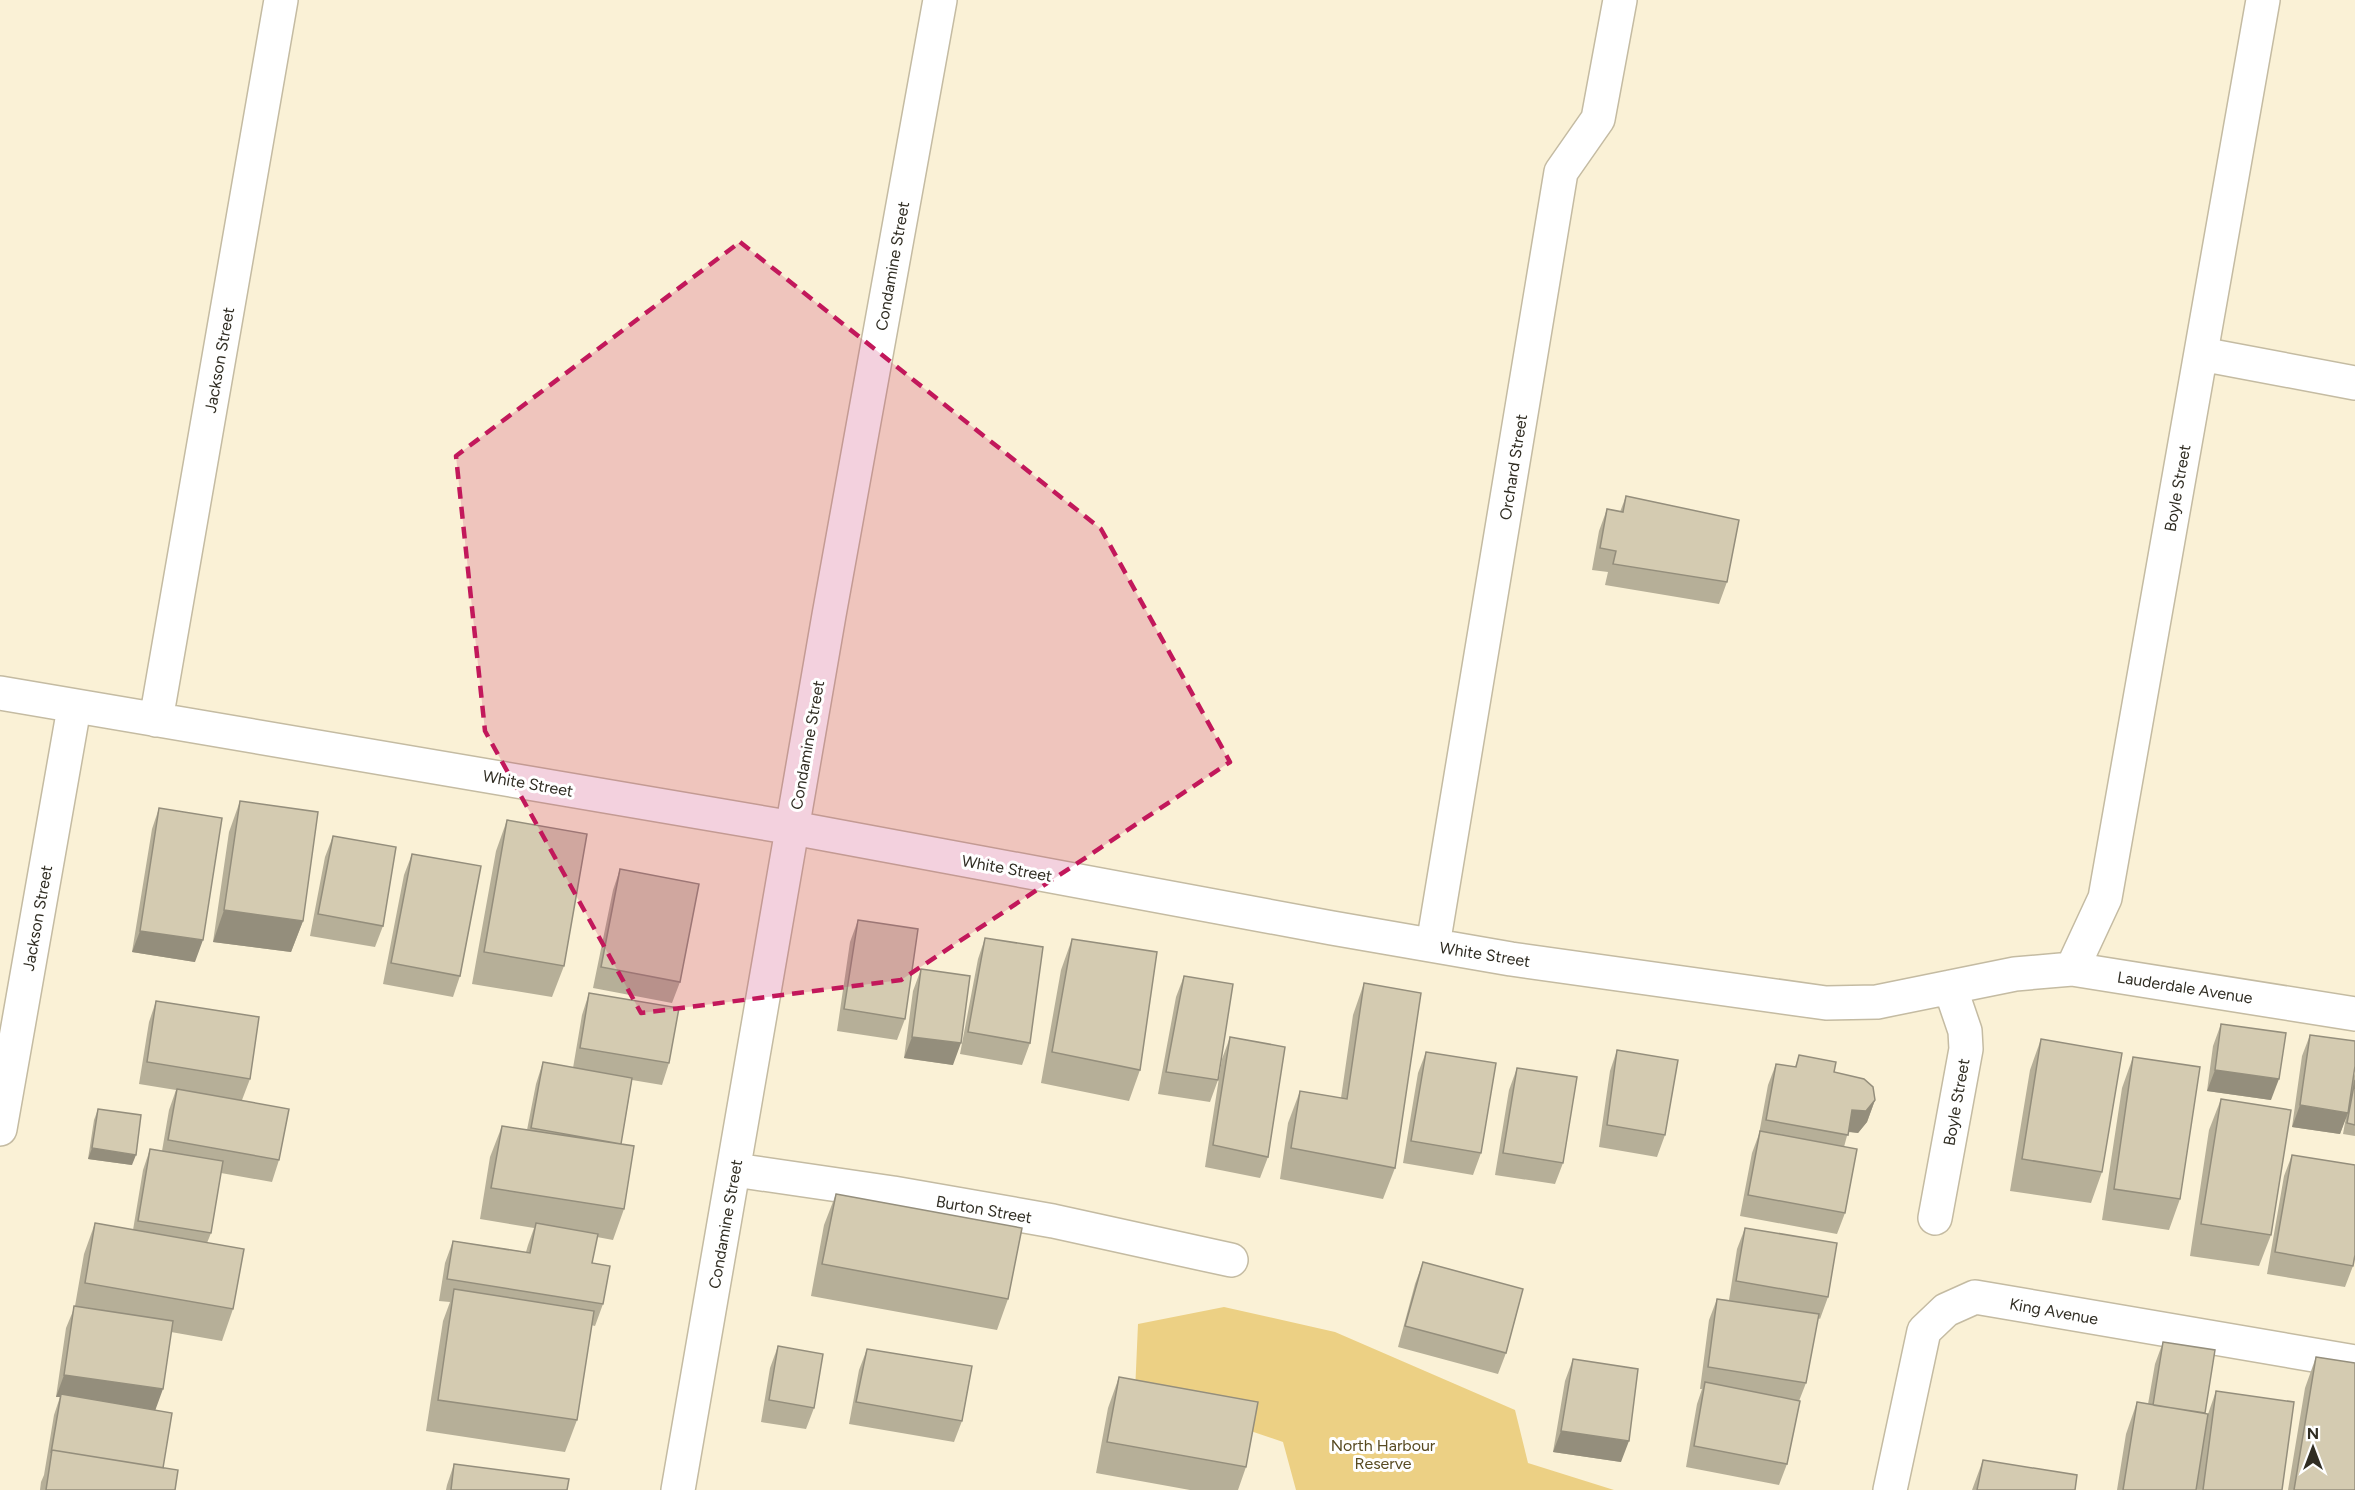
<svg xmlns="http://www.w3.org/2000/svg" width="2355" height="1490" viewBox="0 0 2355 1490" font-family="Figtree,sans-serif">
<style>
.green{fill:#ecd084}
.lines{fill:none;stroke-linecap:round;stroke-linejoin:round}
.minor-casing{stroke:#c4bba2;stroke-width:36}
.minor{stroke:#fff;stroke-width:33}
.wall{fill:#b6af98}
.shaded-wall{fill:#948e7c}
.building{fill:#d4cbb1;stroke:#948e7c;stroke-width:1.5}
.marked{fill:#c2185b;fill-opacity:0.2;stroke:#c2185b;stroke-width:4.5;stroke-dasharray:12 8;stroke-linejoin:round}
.labels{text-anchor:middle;stroke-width:6;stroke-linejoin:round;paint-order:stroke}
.street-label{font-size:16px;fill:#302d23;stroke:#fff}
.park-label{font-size:16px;fill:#584a21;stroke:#fff}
</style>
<rect width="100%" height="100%" fill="#faf1d6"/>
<path class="green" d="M 1224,1307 L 1335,1332 L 1515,1410 L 1528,1463 L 1614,1490 L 1296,1490 L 1283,1442 L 1135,1392 L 1138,1324 Z"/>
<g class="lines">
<g class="minor-casing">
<path id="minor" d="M 2201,354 L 2355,383
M 0,693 L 793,828 L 1332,928 L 1511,959 L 1826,1003 L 1877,1002 L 2015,974 L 2072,969 L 2355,1014
M 156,720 L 281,0
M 1433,945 L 1561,172 L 1598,119 L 1620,0
M 2072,969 L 2105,898 L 2263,0
M 0,1129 L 74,708
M 735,1170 L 893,1193 L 1053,1221 L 1231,1260
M 1935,1218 L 1966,1049 L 1965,1031 L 1950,987
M 678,1490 L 829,615 L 940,0
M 1890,1490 L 1924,1331 L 1946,1310 L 1975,1297 L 2355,1362"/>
</g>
<use href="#minor" class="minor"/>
</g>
<path class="wall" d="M 1626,496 L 1727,582 L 1719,604 L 1605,585 L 1608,572 L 1592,570 L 1599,531 L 1607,509 L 1620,512 Z
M 240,801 L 303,921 L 291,952 L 213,942 L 229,832 Z
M 159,808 L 195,962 L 132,952 L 152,829 Z
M 507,820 L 564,966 L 552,997 L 472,984 L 496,851 Z
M 333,836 L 383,926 L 375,947 L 310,936 L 325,857 Z
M 412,854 L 460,976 L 453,997 L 383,984 L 404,875 Z
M 620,869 L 680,982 L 672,1003 L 593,988 L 613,890 Z
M 858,920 L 905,1019 L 897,1040 L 837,1031 L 850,942 Z
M 985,938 L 1030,1043 L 1022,1065 L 960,1054 L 978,959 Z
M 1072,939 L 1140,1070 L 1129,1101 L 1041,1083 L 1061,970 Z
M 921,969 L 953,1065 L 904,1058 L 913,991 Z
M 1184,976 L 1218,1080 L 1210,1102 L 1158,1094 L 1176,997 Z
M 1364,983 L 1395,1168 L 1383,1199 L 1280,1179 L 1288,1123 L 1300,1091 L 1341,1098 L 1353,1015 Z
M 589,993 L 669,1063 L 662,1085 L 632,1080 L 621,1144 L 624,1209 L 613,1240 L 597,1237 L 592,1263 L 603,1304 L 595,1326 L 591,1325 L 577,1420 L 565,1452 L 426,1431 L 443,1321 L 450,1302 L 439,1301 L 445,1263 L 453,1241 L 526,1252 L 528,1245 L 534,1228 L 480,1219 L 490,1157 L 502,1126 L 527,1130 L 536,1084 L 543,1062 L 573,1068 L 582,1015 Z
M 156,1001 L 250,1079 L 242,1100 L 279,1160 L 272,1182 L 221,1173 L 211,1233 L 207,1243 L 233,1309 L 222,1341 L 171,1332 L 155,1410 L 163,1468 L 175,1490 L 40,1490 L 41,1482 L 44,1475 L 54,1415 L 60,1397 L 56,1397 L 66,1328 L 75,1306 L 84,1254 L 95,1223 L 133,1230 L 143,1170 L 150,1149 L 162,1151 L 169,1110 L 176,1090 L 139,1084 L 149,1022 Z
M 2221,1024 L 2271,1100 L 2207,1091 L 2213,1046 Z
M 2310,1035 L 2354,1076 L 2355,1073 L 2355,1136 L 2343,1134 L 2346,1117 L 2340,1134 L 2292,1127 L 2302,1056 Z
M 1230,1037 L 1268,1157 L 1260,1178 L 1205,1167 L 1222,1059 Z
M 2041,1039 L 2102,1172 L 2091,1203 L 2010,1191 L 2030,1070 Z
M 1617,1050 L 1665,1135 L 1657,1157 L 1599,1147 L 1610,1071 Z
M 1426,1052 L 1481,1153 L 1473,1175 L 1403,1163 L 1418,1073 Z
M 1799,1055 L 1834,1072 L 1875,1100 L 1867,1122 L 1858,1133 L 1848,1132 L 1844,1147 L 1845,1213 L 1837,1234 L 1740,1216 L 1752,1153 L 1759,1134 L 1768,1085 L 1776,1064 L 1795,1067 Z
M 2133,1057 L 2180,1199 L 2169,1230 L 2102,1220 L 2122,1088 Z
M 1517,1068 L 1563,1163 L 1555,1184 L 1495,1175 L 1509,1090 Z
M 2221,1099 L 2271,1235 L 2259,1266 L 2190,1256 L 2209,1130 Z
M 98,1109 L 132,1165 L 88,1159 L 94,1120 Z
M 2292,1155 L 2353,1266 L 2345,1287 L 2267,1274 L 2284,1176 Z
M 836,1194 L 1008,1299 L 997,1330 L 811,1296 L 824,1225 Z
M 1745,1228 L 1828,1297 L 1820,1319 L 1818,1318 L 1806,1383 L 1799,1401 L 1787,1464 L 1779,1485 L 1686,1467 L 1697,1404 L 1702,1389 L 1700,1389 L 1709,1320 L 1717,1299 L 1729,1300 L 1737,1249 Z
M 1423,1262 L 1506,1353 L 1498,1374 L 1398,1347 L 1415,1284 Z
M 2163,1342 L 2205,1413 L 2208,1414 L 2216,1391 L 2282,1490 L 2117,1490 L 2126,1434 L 2137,1402 L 2148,1404 L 2155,1364 Z
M 778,1346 L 814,1408 L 806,1429 L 761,1422 L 770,1368 Z
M 867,1349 L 962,1421 L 954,1442 L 849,1424 L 859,1370 Z
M 2316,1357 L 2355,1490 L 2288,1490 L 2305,1388 Z
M 1573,1359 L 1621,1462 L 1553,1452 L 1565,1381 Z
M 1119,1377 L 1246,1467 L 1238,1490 L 1190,1490 L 1096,1473 L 1108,1408 Z
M 1983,1460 L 2075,1490 L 1972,1490 Z
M 454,1464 L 567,1490 L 446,1490 L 447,1485 Z"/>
<path class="shaded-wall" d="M 224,910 L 303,921 L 291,952 L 213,942 Z
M 140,931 L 203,940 L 195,962 L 132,952 Z
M 912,1037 L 961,1043 L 953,1065 L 904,1058 Z
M 2215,1070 L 2279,1079 L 2271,1100 L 2207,1091 Z
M 1875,1100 L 1867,1122 L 1858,1133 L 1844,1131 L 1852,1110 Z
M 2300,1105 L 2348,1113 L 2340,1134 L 2292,1127 Z
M 92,1148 L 136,1155 L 132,1165 L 88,1159 Z
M 64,1375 L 163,1389 L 155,1411 L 61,1394 L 60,1397 L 56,1397 Z
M 1561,1431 L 1629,1441 L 1621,1462 L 1553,1452 Z"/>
<path class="building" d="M 1626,496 L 1739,520 L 1727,582 L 1613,564 L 1616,551 L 1600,548 L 1607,509 L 1623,512 Z
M 240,801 L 318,812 L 303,921 L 224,910 Z
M 159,808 L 222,818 L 203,940 L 140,931 Z
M 507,820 L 587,834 L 564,966 L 484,952 Z
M 333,836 L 396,847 L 383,926 L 318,914 Z
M 412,854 L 481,866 L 460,976 L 391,963 Z
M 620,869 L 699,884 L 680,982 L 601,967 Z
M 858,920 L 918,929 L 905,1019 L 844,1009 Z
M 985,938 L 1043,947 L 1030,1043 L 968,1032 Z
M 1072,939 L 1157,952 L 1140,1070 L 1052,1052 Z
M 921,969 L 970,976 L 961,1043 L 912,1037 Z
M 1184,976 L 1233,984 L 1218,1080 L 1166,1072 Z
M 1364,983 L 1421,993 L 1395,1168 L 1291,1148 L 1300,1091 L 1347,1099 Z
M 589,993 L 679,1008 L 669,1063 L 580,1048 Z
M 156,1001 L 259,1017 L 250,1079 L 147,1062 Z
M 2221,1024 L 2286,1033 L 2279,1079 L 2215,1070 Z
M 2310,1035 L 2355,1041 L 2355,1066 L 2348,1113 L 2300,1105 Z
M 1230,1037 L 1285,1047 L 1268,1157 L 1213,1145 Z
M 2041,1039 L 2122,1053 L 2102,1172 L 2022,1159 Z
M 1617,1050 L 1678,1060 L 1665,1135 L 1607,1125 Z
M 1426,1052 L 1496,1063 L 1481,1153 L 1411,1141 Z
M 1799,1055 L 1836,1062 L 1834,1072 L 1864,1079 L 1873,1087 L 1875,1100 L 1866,1111 L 1852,1110 L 1848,1135 L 1766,1120 L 1776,1064 L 1796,1067 Z
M 2133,1057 L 2200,1067 L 2180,1199 L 2114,1189 Z
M 543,1062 L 632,1078 L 621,1144 L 531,1128 Z
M 1517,1068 L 1577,1077 L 1563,1163 L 1503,1153 Z
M 2355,1080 L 2355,1125 L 2347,1123 Z
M 177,1089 L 289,1109 L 279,1160 L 168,1140 Z
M 2221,1099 L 2291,1110 L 2271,1235 L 2201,1224 Z
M 98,1109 L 141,1115 L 136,1155 L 92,1148 Z
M 502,1126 L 634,1146 L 624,1209 L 491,1188 Z
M 1760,1131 L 1857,1149 L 1845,1213 L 1748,1195 Z
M 150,1149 L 223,1161 L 211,1233 L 138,1221 Z
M 2292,1155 L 2355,1165 L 2355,1255 L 2353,1266 L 2275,1252 Z
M 836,1194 L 1022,1228 L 1008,1299 L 822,1264 Z
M 95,1223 L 244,1249 L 233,1309 L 85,1283 Z
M 536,1223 L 598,1234 L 592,1263 L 610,1266 L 603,1304 L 447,1279 L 453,1241 L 530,1253 Z
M 1745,1228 L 1837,1243 L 1828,1297 L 1736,1281 Z
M 1423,1262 L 1523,1289 L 1506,1353 L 1405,1326 Z
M 454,1289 L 594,1311 L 577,1420 L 438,1400 Z
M 1717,1299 L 1819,1314 L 1806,1383 L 1708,1367 Z
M 74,1306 L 173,1321 L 163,1389 L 64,1375 Z
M 2163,1342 L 2215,1350 L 2205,1413 L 2153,1405 Z
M 778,1346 L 823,1354 L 814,1408 L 769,1400 Z
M 867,1349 L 972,1366 L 962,1421 L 856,1402 Z
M 2316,1357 L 2355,1363 L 2355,1490 L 2294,1490 Z
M 1573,1359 L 1638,1369 L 1629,1441 L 1561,1431 Z
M 1119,1377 L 1258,1402 L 1246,1467 L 1107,1442 Z
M 1705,1382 L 1800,1401 L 1787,1464 L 1694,1446 Z
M 2216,1391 L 2294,1402 L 2282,1490 L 2203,1490 Z
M 61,1394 L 172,1413 L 163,1468 L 52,1450 L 51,1453 Z
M 2137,1402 L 2208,1414 L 2196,1490 L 2123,1490 Z
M 52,1450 L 178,1470 L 175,1490 L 46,1490 Z
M 1983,1460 L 2077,1475 L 2075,1490 L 1977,1490 Z
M 454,1464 L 569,1479 L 567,1490 L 451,1490 Z"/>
<path class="marked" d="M 740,242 L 1101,529 L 1230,762 L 901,980 L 641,1013 L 485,731 L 456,456 Z"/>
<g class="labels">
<g class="street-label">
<text transform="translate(892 266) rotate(-80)" y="6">Condamine Street</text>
<text transform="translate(219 360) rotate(-80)" y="6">Jackson Street</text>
<text transform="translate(1513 467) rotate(-81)" y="6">Orchard Street</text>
<text transform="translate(2177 488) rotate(-80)" y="6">Boyle Street</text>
<text transform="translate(807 745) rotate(-80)" y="6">Condamine Street</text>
<text transform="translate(528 783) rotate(10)" y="6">White Street</text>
<text transform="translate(1007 868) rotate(10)" y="6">White Street</text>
<text transform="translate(37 918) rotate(-80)" y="6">Jackson Street</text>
<text transform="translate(1485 954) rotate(9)" y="6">White Street</text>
<text transform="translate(2185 987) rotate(9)" y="6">Lauderdale Avenue</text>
<text transform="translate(1956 1102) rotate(-80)" y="6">Boyle Street</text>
<text transform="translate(984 1209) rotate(10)" y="6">Burton Street</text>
<text transform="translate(725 1224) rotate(-80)" y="6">Condamine Street</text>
<text transform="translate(2054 1311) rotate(10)" y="6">King Avenue</text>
</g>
<g class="park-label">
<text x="1383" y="1451">North Harbour<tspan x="1383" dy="18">Reserve</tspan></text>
</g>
</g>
<g transform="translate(2313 1448)" stroke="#ffffff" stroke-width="4.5" paint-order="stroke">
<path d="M0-4.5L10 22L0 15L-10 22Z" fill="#302d23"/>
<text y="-9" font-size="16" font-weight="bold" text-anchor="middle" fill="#302d23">N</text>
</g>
</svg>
